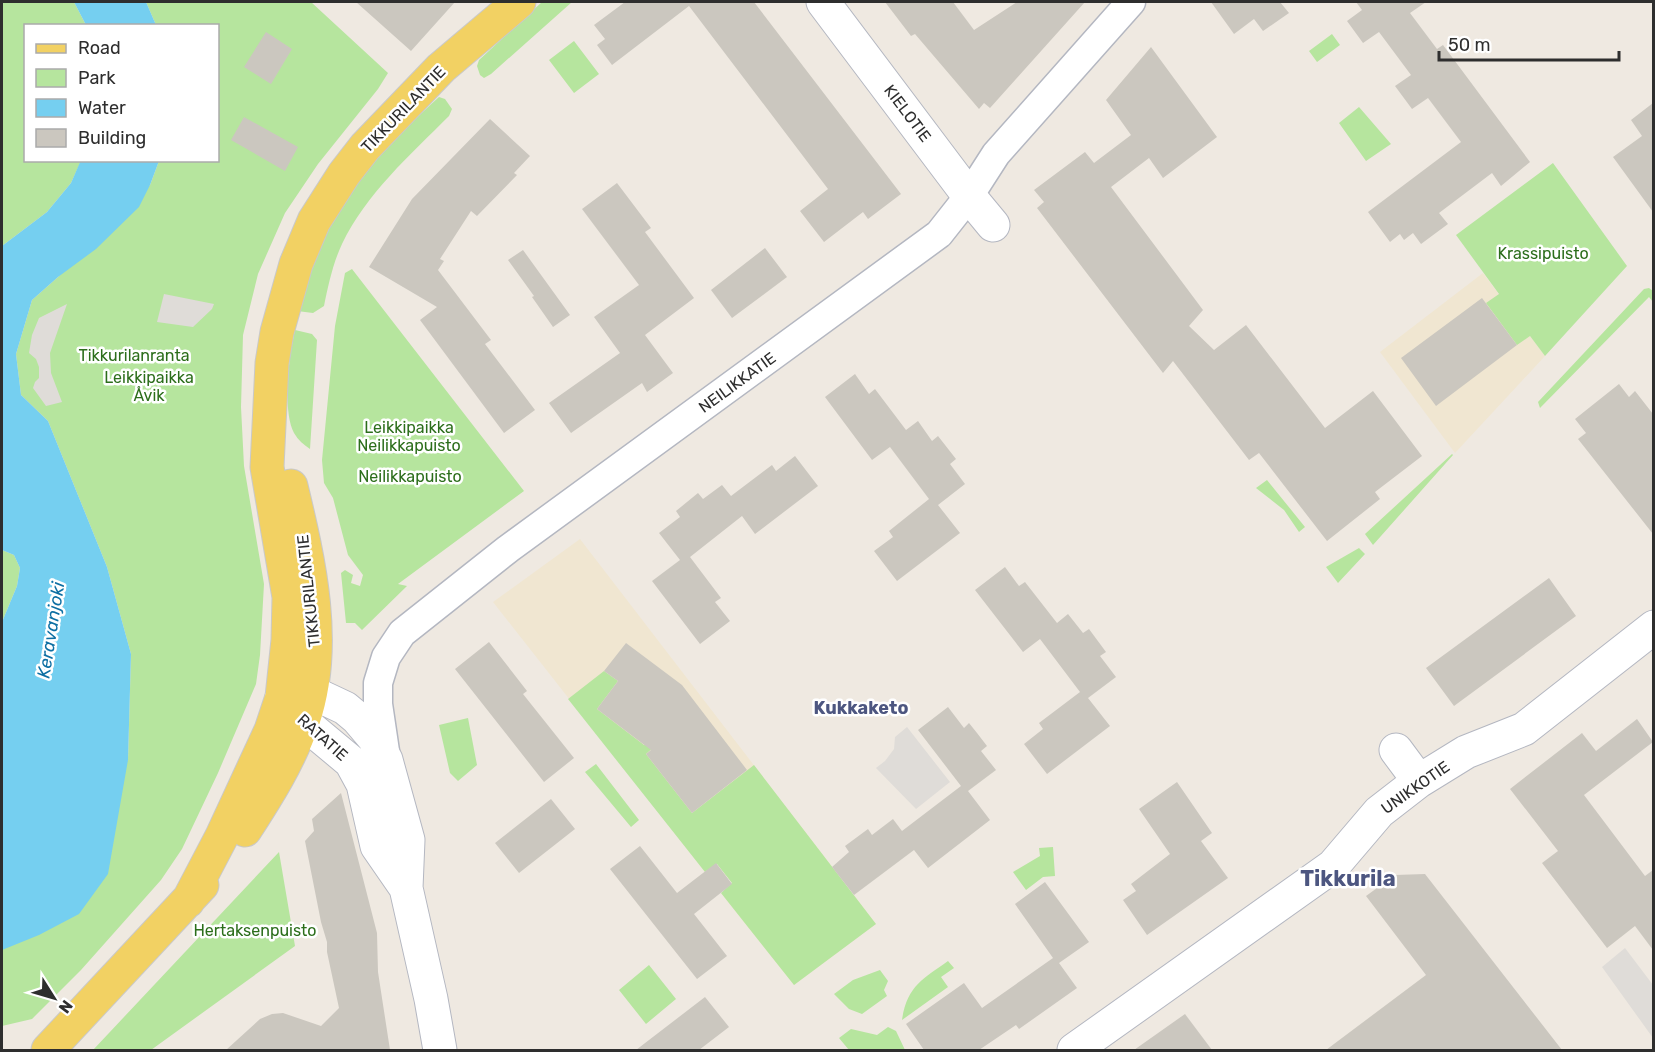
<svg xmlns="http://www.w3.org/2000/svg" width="1655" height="1052" viewBox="0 0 1655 1052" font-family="Rubik,sans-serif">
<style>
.education{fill:#f0e6d1}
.green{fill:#b6e59e}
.plaza{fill:#dfdcd8}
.water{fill:#75cff0}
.building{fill:#cbc7bf}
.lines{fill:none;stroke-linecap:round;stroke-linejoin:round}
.minor-casing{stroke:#b4b7c1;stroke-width:31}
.tertiary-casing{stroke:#b4b7c1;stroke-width:35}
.primary-casing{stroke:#c9c9c9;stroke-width:35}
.minor{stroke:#fff;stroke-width:28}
.tertiary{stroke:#fff;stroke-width:33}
.primary{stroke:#f2d163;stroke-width:33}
.labels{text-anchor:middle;stroke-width:5;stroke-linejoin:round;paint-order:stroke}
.street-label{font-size:16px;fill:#2e2e2e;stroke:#fff}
.park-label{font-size:16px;fill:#2c6e1b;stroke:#fff}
.water-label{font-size:18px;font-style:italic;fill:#0d6fa3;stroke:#fff}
.neighbourhood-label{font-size:18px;font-weight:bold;fill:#4d5680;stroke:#fff}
.district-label{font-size:22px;font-weight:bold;fill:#4d5680;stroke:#fff}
</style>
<rect width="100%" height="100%" fill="#efe9e1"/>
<path class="education" d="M 1483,273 L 1545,356 L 1455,453 L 1380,352 Z
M 580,539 L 876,924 L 794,985 L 721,893 L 732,883 L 717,864 L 705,872 L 493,602 Z"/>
<path class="green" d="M 2,2 L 74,2 L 86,25 L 26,26 L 26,160 L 81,161 L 71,183 L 47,212 L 2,246 Z
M 146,2 L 311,2 L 388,73 L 378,89 L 318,164 L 285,213 L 258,274 L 243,335 L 241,407 L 244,466 L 264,584 L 260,655 L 256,684 L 218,773 L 182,849 L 161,880 L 81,970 L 32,1019 L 2,1026 L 2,922 L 107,774 L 128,760 L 131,654 L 107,567 L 48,421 L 21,395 L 16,354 L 32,300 L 58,277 L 150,185 L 159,161 L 218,160 L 218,26 L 156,25 Z
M 542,2 L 572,2 L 491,74 L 484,78 L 480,75 L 477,66 L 479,60 Z
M 1332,34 L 1340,45 L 1317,62 L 1309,51 Z
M 574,41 L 599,74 L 574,93 L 549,60 Z
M 439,97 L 445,99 L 452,109 L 449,116 C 410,155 366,194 342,244 C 333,263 328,286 324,306 L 313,313 L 297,311 C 308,278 319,244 336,213 C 362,167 401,132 439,97 Z
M 1359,107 L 1391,144 L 1366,161 L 1339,123 Z
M 1553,163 L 1627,266 L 1545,356 L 1530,336 L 1517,345 L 1486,303 L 1499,294 L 1456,235 Z
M 352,269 L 524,491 L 398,584 L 407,586 L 362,630 L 355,623 L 346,623 L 341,573 L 345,570 L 353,575 L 351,583 L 360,586 L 363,575 L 348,555 L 333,498 L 324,483 L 322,460 L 335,326 L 345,273 Z
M 1649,288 L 1653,291 L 1653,302 L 1649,297 L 1540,408 L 1538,402 L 1644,289 Z
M 295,330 L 312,334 L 317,340 L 310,449 C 304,445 298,440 294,433 C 282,410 289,354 295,330 Z
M 1452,454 L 1453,455 L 1373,545 L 1365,534 Z
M 1267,480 L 1305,527 L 1299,532 L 1284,510 L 1256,488 Z
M 1359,548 L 1365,554 L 1338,583 L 1326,567 Z
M 2,550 L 14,555 L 20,568 L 17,586 L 2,622 Z
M 604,671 L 618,681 L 597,709 L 644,745 L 655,746 L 646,754 L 692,813 L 754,765 L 876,924 L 794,985 L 721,893 L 732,883 L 717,864 L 705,872 L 568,699 Z
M 468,718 L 477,765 L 458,781 L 450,773 L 439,725 Z
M 596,764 L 639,820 L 631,827 L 585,772 Z
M 1053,847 L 1055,876 L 1043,877 L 1026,890 L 1013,872 L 1040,856 L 1039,848 Z
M 279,852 L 295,946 L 151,1050 L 93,1050 Z
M 948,961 L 954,968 L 941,977 L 948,987 L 902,1020 C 907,986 923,979 948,961 Z
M 649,965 L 676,999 L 646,1024 L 619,990 Z
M 880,970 L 888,981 L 884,990 L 887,996 L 862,1014 L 849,1009 L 834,994 L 853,980 Z
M 888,1027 L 896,1031 L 905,1050 L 849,1050 L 839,1038 L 851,1029 L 877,1035 Z"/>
<path class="plaza" d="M 164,294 L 214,304 L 212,309 L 193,327 L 157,322 Z
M 67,304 L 50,353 L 51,373 L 62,402 L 46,406 L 33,388 L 35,382 L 39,378 L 39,367 L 36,359 L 29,353 L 32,335 L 39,318 Z
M 907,727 L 950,782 L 916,809 L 876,768 L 885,761 L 894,749 L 895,737 Z
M 1625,948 L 1653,985 L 1653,1038 L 1602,967 Z"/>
<path class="water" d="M 74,2 L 146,2 L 156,25 L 86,25 Z
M 81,160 L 159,161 L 150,185 L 139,207 L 96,249 L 58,277 L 32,300 L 16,354 L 21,395 L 48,421 L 107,567 L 131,654 L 128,760 L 108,874 L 79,914 L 39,935 L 2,950 L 2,622 L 17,586 L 20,568 L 14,555 L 2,550 L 2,246 L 47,212 L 71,183 Z"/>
<path class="building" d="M 356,2 L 455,2 L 411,51 Z
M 625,2 L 754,2 L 901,194 L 868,219 L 863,212 L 824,242 L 800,211 L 828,189 L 689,6 L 612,65 L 597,45 L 605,39 L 594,25 Z
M 885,2 L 953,2 L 974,30 L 1017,2 L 1085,2 L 990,108 L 984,103 L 979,109 L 915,34 L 911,36 Z
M 1211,2 L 1280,2 L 1289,13 L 1263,31 L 1254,19 L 1234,34 Z
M 1356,2 L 1426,2 L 1410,13 L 1437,49 L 1443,45 L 1530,162 L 1501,186 L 1492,173 L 1439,213 L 1448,224 L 1421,244 L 1413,233 L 1404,240 L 1400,234 L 1390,242 L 1368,212 L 1461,142 L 1428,98 L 1412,109 L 1395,86 L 1411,75 L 1379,32 L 1363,43 L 1347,21 L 1362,10 Z
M 266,32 L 292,49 L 271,84 L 244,67 Z
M 1151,47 L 1217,137 L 1163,178 L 1149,158 L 1111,187 L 1203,310 L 1189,326 L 1214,350 L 1246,325 L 1325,428 L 1373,391 L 1422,456 L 1375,492 L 1380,499 L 1327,541 L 1259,453 L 1249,460 L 1173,361 L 1163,373 L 1037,208 L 1044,202 L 1034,190 L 1085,152 L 1094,163 L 1131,135 L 1106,100 Z
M 1653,103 L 1653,212 L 1613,157 L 1642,136 L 1631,120 Z
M 244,117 L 298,147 L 285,171 L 231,140 Z
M 490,119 L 530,156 L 514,173 L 517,175 L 477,216 L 471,211 L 440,259 L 444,261 L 438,270 L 491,340 L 485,344 L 535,410 L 504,433 L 420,320 L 437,307 L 369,267 L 412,199 Z
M 617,183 L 651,228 L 645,232 L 694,298 L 645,335 L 673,373 L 647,392 L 642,383 L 571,433 L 549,403 L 620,353 L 594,317 L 639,285 L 582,209 Z
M 765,248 L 787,277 L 732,318 L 711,290 Z
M 523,250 L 570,315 L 553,327 L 532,297 L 534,296 L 508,260 Z
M 1482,298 L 1517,345 L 1436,406 L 1401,358 Z
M 855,374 L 869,394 L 875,389 L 906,430 L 918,421 L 932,441 L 938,436 L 956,459 L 950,464 L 965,484 L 938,505 L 960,533 L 897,581 L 874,551 L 893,537 L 889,531 L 929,499 L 890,447 L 872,460 L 825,397 Z
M 1619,384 L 1629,397 L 1635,391 L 1653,414 L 1653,534 L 1578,439 L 1586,433 L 1575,419 Z
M 795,456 L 818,486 L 755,534 L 742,516 L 690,557 L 721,598 L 715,602 L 730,621 L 700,644 L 652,581 L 680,560 L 659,533 L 680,517 L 676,511 L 698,493 L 703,499 L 722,485 L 731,496 L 772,465 L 776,471 Z
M 1005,567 L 1019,586 L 1025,582 L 1057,623 L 1068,614 L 1083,633 L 1089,629 L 1106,652 L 1100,656 L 1116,677 L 1088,698 L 1110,726 L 1047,774 L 1024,744 L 1043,729 L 1039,723 L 1080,692 L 1040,639 L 1023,652 L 975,590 Z
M 1549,578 L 1576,616 L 1454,706 L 1426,668 Z
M 489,642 L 527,691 L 523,694 L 574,758 L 544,782 L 455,669 Z
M 626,643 L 682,685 L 747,770 L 692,813 L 646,754 L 651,750 L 597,709 L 618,681 L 604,671 Z
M 948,707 L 964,728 L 969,723 L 977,733 L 987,746 L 981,751 L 996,770 L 968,791 L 990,820 L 928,868 L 914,850 L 854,895 L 832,867 L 849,852 L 845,846 L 868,829 L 872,835 L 893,819 L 902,831 L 961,786 L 918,730 Z
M 1637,719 L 1653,742 L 1584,795 L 1645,876 L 1653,870 L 1653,950 L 1635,926 L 1607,948 L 1542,863 L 1558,851 L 1510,789 L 1582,733 L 1596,751 Z
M 1177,782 L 1212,833 L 1201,841 L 1228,878 L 1147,935 L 1123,900 L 1136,891 L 1131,884 L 1170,854 L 1139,809 Z
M 341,793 L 377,933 L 378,972 L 390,1050 L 226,1050 L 260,1019 L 272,1014 L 283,1013 L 321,1026 L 339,1008 L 327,952 L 327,942 L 321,922 L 305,841 L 314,831 L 312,819 Z
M 551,799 L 575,829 L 519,873 L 495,843 Z
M 640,846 L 677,893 L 716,863 L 732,884 L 694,914 L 727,956 L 697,979 L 610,869 Z
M 1425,874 L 1562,1050 L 1326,1050 L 1426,975 L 1366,896 L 1395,875 Z
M 1045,882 L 1089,942 L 1059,963 L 1077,988 L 1019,1029 L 1016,1025 L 979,1050 L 924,1050 L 906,1024 L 964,983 L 982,1008 L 1053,958 L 1015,904 Z
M 705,997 L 729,1027 L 699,1050 L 636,1050 Z
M 1185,1014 L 1212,1050 L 1134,1050 Z"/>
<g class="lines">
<g class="minor-casing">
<path id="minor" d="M 386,758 L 378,704 L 378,683 L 386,657 L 402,633 L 508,549 L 939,234 L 969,196 L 996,154 L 1131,2"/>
</g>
<g class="tertiary-casing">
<path id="tertiary" d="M 823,2 L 969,196 L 993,225
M 1396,750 L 1419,781
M 406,888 L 377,846 L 363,784 L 351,762 L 303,722 L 282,697 L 311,692 L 345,708 L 357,718 L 374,738 L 386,760 L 408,840 L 406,888 L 431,999 L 440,1050
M 1074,1050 L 1333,866 L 1379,812 L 1419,781 L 1466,752 L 1524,729 L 1654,627"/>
</g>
<g class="primary-casing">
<path id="primary" d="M 245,830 C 267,796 290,760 303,721 C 329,646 309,561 291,486
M 188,901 L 222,836 L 271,730 L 282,697 L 288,640 L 289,597 L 267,467 L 272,363 L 277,332 L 296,264 L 314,221 L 344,174 L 365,147 L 441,68 L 519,2
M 48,1050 L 202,885"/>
</g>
<use href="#minor" class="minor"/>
<use href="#tertiary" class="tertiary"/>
<use href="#primary" class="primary"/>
</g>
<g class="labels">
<g class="street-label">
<text transform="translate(403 109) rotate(-46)" y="6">TIKKURILANTIE</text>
<text transform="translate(908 113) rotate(53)" y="6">KIELOTIE</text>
<text transform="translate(737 382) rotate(-36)" y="6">NEILIKKATIE</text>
<text transform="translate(308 591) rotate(-96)" y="6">TIKKURILANTIE</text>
<text transform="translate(323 737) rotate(42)" y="6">RATATIE</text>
<text transform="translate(1415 787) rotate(-35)" y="6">UNIKKOTIE</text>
</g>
<g class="park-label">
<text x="1543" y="259">Krassipuisto</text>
<text x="134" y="361">Tikkurilanranta</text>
<text x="149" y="383">Leikkipaikka<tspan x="149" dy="18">Åvik</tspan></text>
<text x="409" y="433">Leikkipaikka<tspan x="409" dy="18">Neilikkapuisto</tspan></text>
<text x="410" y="482">Neilikkapuisto</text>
<text x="255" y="936">Hertaksenpuisto</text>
</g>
<g class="water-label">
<text transform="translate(51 630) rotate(-81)" y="6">Keravanjoki</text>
</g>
<g class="neighbourhood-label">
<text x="861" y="714">Kukkaketo</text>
</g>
<g class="district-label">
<text x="1348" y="886">Tikkurila</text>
</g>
</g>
<rect width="1655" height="1052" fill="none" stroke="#2e2e2e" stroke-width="6"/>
<rect x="24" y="24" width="195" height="138" fill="#ffffff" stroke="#ababab" stroke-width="1.5"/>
<rect x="36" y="44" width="30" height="9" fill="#f2d163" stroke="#ababab" stroke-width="1.5"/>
<text x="78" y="54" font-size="18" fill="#2e2e2e">Road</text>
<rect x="36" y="69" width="30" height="18" fill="#b6e59e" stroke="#ababab" stroke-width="1.5"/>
<text x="78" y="84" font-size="18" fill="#2e2e2e">Park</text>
<rect x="36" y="99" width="30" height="18" fill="#75cff0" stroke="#ababab" stroke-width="1.5"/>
<text x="78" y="114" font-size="18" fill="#2e2e2e">Water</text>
<rect x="36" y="129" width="30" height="18" fill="#cbc7bf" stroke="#ababab" stroke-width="1.5"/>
<text x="78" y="144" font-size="18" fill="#2e2e2e">Building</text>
<g transform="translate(54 998) rotate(127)" stroke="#ffffff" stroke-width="4.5" paint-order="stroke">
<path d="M0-4.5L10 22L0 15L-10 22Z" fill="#2e2e2e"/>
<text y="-9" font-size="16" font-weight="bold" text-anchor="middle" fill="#2e2e2e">N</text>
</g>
<path d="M1439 51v9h180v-9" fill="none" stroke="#2e2e2e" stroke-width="3"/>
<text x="1448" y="51" font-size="18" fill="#2e2e2e" stroke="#ffffff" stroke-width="4.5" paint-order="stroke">50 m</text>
</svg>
